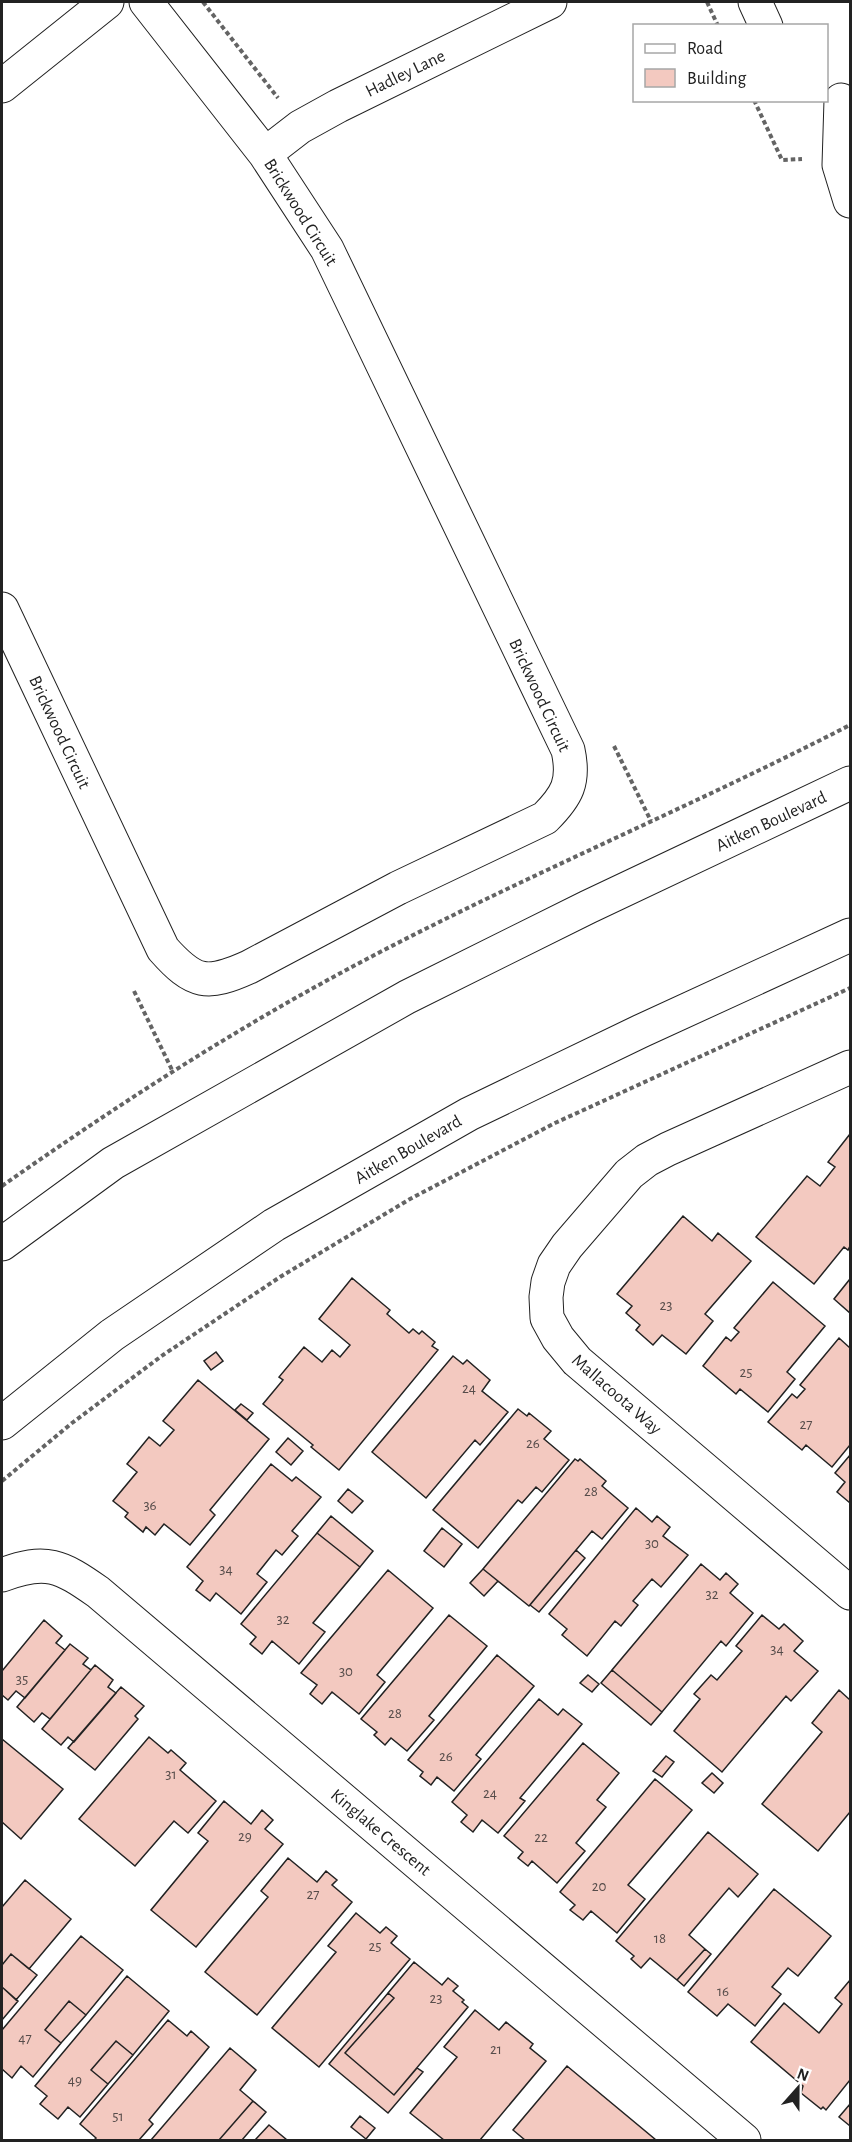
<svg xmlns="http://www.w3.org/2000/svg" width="852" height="2142" viewBox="0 0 852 2142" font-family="'Alegreya Sans',sans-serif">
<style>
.building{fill:#f3c9c0;stroke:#222;stroke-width:1.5}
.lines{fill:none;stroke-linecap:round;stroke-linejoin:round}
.minor-casing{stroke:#222;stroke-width:35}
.major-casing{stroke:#222;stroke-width:35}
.path{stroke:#646464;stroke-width:4;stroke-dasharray:4.5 3;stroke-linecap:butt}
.minor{stroke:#fff;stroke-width:33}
.major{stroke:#fff;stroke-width:33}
.labels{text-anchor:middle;stroke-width:4.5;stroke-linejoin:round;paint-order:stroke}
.number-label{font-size:15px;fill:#564c4a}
.street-label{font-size:18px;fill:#222;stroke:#fff}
</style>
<rect width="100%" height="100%" fill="#fff"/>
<path class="building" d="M 850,1134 L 850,1246 L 848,1250 L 844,1247 L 814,1284 L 756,1237 L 807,1176 L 820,1186 L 835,1167 L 828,1162 Z
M 683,1216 L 712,1241 L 718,1233 L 751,1261 L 705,1314 L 713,1321 L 686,1354 L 662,1335 L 653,1345 L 636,1330 L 640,1325 L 626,1313 L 632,1306 L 617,1294 Z
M 352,1278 L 390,1310 L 387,1314 L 409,1333 L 413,1329 L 419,1334 L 422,1331 L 435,1342 L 432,1346 L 438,1350 L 339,1470 L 311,1447 L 313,1445 L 263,1404 L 283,1380 L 279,1377 L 304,1347 L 322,1362 L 332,1350 L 340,1357 L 350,1345 L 319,1319 Z
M 850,1279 L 850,1313 L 834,1299 Z
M 773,1282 L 825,1326 L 787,1372 L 795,1379 L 768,1412 L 740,1389 L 736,1394 L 703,1366 L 726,1337 L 731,1341 L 739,1332 L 734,1328 Z
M 839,1338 L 850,1348 L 850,1445 L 832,1467 L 806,1445 L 802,1450 L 768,1422 L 792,1394 L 797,1398 L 805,1389 L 800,1385 Z
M 216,1352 L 223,1361 L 211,1370 L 204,1361 Z
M 453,1356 L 463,1364 L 467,1360 L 490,1380 L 482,1391 L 508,1412 L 480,1445 L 475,1440 L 426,1498 L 372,1452 Z
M 198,1380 L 269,1439 L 210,1510 L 215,1515 L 190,1545 L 164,1524 L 155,1535 L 146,1527 L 143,1532 L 125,1517 L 128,1513 L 113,1501 L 137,1472 L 127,1464 L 149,1437 L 160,1446 L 174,1430 L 163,1421 Z
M 241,1404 L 253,1413 L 247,1420 L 235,1410 Z
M 518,1409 L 527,1416 L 529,1413 L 551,1431 L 544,1439 L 569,1460 L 542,1492 L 536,1487 L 522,1503 L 518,1500 L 478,1548 L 433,1510 Z
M 288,1438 L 303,1451 L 291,1465 L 276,1452 Z
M 850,1455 L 850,1503 L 837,1492 L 845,1482 L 835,1473 Z
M 575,1459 L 578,1461 L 580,1459 L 606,1481 L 602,1486 L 628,1508 L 602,1539 L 592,1531 L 529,1606 L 483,1569 Z
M 271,1464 L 292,1481 L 296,1477 L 321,1497 L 292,1531 L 298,1536 L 282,1555 L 276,1550 L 257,1574 L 267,1582 L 241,1614 L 216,1593 L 210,1601 L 196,1590 L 203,1581 L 187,1567 Z
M 348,1489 L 363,1501 L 352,1513 L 338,1501 Z
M 636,1508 L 652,1522 L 657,1516 L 670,1527 L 663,1536 L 688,1555 L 661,1587 L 652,1579 L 633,1601 L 638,1605 L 621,1626 L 615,1621 L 587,1656 L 562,1635 L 567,1629 L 549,1614 Z
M 331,1516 L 373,1551 L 360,1567 L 317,1533 Z
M 442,1528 L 462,1544 L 444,1567 L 424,1551 Z
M 317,1533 L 360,1567 L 313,1623 L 325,1632 L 299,1664 L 272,1641 L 262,1654 L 250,1644 L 256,1637 L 241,1624 Z
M 576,1550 L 585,1558 L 539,1612 L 530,1605 Z
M 701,1564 L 720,1580 L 726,1573 L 738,1584 L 730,1593 L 753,1613 L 726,1646 L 721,1641 L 662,1712 L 612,1670 Z
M 483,1569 L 498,1581 L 484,1596 L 470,1583 Z
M 388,1570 L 433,1608 L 377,1675 L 385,1682 L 359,1714 L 332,1692 L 322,1704 L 310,1694 L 317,1685 L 301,1673 Z
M 449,1615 L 487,1646 L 429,1716 L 434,1720 L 407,1751 L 391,1738 L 385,1745 L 374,1735 L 377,1732 L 361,1719 Z
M 762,1615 L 779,1629 L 784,1624 L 803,1641 L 794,1651 L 818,1671 L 791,1701 L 786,1696 L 722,1772 L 674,1731 L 700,1699 L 694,1694 L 711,1675 L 717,1680 L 742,1651 L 736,1646 Z
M 44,1620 L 62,1636 L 56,1643 L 65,1650 L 25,1698 L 16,1691 L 8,1700 L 2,1695 L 2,1671 Z
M 70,1644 L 88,1658 L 83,1664 L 91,1670 L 50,1719 L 42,1713 L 34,1722 L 17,1707 Z
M 497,1655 L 534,1686 L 476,1755 L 481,1759 L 454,1791 L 437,1777 L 431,1785 L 420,1776 L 423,1772 L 408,1760 Z
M 95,1665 L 113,1680 L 108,1687 L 116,1693 L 74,1742 L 68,1737 L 61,1745 L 42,1729 Z
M 612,1670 L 662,1712 L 651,1725 L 601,1683 Z
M 588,1675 L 599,1684 L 592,1692 L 580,1683 Z
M 121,1687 L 144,1706 L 135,1716 L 138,1719 L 95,1770 L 68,1748 Z
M 839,1690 L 850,1700 L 850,1812 L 818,1851 L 762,1804 L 822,1732 L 812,1723 Z
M 539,1699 L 558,1715 L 563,1709 L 582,1724 L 520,1798 L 525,1801 L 498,1833 L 482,1820 L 473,1832 L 461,1822 L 467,1815 L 452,1802 Z
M 149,1737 L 168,1753 L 171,1750 L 186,1763 L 180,1770 L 216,1801 L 188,1833 L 174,1821 L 135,1866 L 79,1819 Z
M 2,1739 L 63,1789 L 21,1839 L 2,1822 Z
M 583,1743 L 619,1773 L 597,1800 L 606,1807 L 576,1843 L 585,1851 L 557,1883 L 532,1861 L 528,1866 L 518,1858 L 523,1852 L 504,1836 Z
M 666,1756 L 674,1762 L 662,1777 L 653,1771 Z
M 712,1773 L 723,1783 L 714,1793 L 702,1783 Z
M 655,1779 L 692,1810 L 628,1885 L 645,1899 L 617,1933 L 591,1911 L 583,1920 L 570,1910 L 575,1905 L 560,1892 Z
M 224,1801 L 251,1824 L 262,1810 L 273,1820 L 265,1829 L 283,1844 L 196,1947 L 151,1910 L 208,1841 L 198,1833 Z
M 708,1832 L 758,1874 L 738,1897 L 729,1888 L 689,1935 L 705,1949 L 677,1980 L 650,1958 L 641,1968 L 631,1959 L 634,1956 L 616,1941 Z
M 288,1858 L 317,1882 L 326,1871 L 337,1880 L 332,1885 L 352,1902 L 257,2015 L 205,1972 L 268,1897 L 261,1891 Z
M 25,1880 L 71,1919 L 29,1969 L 11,1954 L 2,1965 L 2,1907 Z
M 774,1889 L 831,1936 L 798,1976 L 788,1968 L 772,1987 L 781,1994 L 755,2026 L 728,2004 L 717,2016 L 688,1992 Z
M 356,1913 L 380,1933 L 386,1927 L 397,1936 L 391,1943 L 410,1959 L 319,2067 L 272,2028 L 336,1952 L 328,1946 Z
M 81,1936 L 123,1970 L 86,2015 L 69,2001 L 45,2030 L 61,2043 L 33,2077 L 21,2066 L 12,2078 L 2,2069 L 2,2030 Z
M 705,1949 L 711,1954 L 684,1986 L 677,1980 Z
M 11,1954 L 37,1975 L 16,2000 L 2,1987 L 2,1965 Z
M 414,1962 L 442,1985 L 448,1978 L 458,1986 L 453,1991 L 464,2000 L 462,2002 L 468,2007 L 394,2095 L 345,2053 L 394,1998 L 388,1993 Z
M 127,1976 L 169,2011 L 133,2055 L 116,2041 L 91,2070 L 108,2084 L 80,2117 L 68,2107 L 58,2119 L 40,2104 L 47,2096 L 35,2086 Z
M 850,1980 L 850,2080 L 826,2110 L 823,2107 L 821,2109 L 801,2093 L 803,2086 L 751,2042 L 784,2003 L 819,2033 L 842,2004 L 835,1998 Z
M 2,1987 L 18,2001 L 2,2020 Z
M 388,1993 L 394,1998 L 345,2053 L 394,2095 L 417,2068 L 423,2072 L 388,2113 L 329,2064 Z
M 69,2001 L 86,2015 L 61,2043 L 45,2030 Z
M 475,2010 L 499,2030 L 506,2022 L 533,2044 L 530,2048 L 546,2061 L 480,2140 L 444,2140 L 410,2113 L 457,2057 L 444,2047 Z
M 168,2020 L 187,2036 L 191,2031 L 209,2047 L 149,2120 L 153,2124 L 139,2140 L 94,2140 L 96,2138 L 80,2124 Z
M 116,2041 L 133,2055 L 108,2084 L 91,2070 Z
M 230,2048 L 256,2070 L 240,2090 L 253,2101 L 219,2140 L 151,2140 Z
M 567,2066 L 656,2140 L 525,2140 L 513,2130 Z
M 253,2101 L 266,2112 L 242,2140 L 219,2140 Z
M 850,2104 L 850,2126 L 839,2117 Z
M 360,2116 L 375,2128 L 366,2139 L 351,2127 Z
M 269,2125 L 287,2140 L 255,2140 Z"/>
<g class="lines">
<g class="minor-casing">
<path id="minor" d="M 755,2 L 766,26
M 2,86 L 107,2
M 841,100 L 839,165 L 850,201
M 265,154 L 300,127 L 338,106 L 550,2
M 2,609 L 163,949 C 194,984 207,986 249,967 L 398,888 L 545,818 C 567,796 575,782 568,750 L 327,249 L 265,154 L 146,2
M 850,1067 L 668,1149 L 647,1160 L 629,1174 L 567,1246 L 554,1265 L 548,1282 L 546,1297 L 547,1318 L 558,1338 L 577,1361 L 850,1593
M 2,1575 C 46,1558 61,1566 98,1592 L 744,2140"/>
</g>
<g class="major-casing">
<path id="major" d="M 2,1244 L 113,1163 L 407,997 L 588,907 L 850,783
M 2,1423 L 112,1335 L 274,1225 L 469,1114 L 641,1031 L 850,935"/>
</g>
<path class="path" d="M 203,2 L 278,98
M 707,2 L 718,26
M 754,100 L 782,160 L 802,159
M 614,746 L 651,821
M 134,991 L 173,1072
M 2,1186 C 113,1108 227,1034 348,969 C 512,881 685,810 850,725
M 2,1481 L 72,1423 L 163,1355 L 280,1277 L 410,1199 L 555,1123 L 850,988"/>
<use href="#minor" class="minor"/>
<use href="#major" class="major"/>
</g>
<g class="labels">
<g class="number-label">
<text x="666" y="1310">23</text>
<text x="746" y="1377">25</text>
<text x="469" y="1393">24</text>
<text x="806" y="1429">27</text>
<text x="533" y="1448">26</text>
<text x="591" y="1496">28</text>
<text x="150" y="1510">36</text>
<text x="652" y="1548">30</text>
<text x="226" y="1574">34</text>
<text x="712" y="1599">32</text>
<text x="283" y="1624">32</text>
<text x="777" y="1654">34</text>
<text x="346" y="1676">30</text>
<text x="22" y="1684">35</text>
<text x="395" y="1718">28</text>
<text x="446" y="1761">26</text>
<text x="171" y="1779">31</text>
<text x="490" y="1798">24</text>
<text x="245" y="1841">29</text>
<text x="541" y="1842">22</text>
<text x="599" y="1891">20</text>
<text x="313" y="1899">27</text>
<text x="660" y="1943">18</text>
<text x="375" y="1951">25</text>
<text x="723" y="1996">16</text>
<text x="436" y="2003">23</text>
<text x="25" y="2043">47</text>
<text x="496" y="2054">21</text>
<text x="75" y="2085">49</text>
<text x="118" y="2121">51</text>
</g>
<g class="street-label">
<text transform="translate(405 73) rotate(-26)" y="6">Hadley Lane</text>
<text transform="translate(301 212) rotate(58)" y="6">Brickwood Circuit</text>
<text transform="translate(540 695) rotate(65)" y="6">Brickwood Circuit</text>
<text transform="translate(60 732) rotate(65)" y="6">Brickwood Circuit</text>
<text transform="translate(771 821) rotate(-25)" y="6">Aitken Boulevard</text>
<text transform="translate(408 1149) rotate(-30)" y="6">Aitken Boulevard</text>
<text transform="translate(617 1394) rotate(41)" y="6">Mallacoota Way</text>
<text transform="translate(381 1832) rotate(40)" y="6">Kinglake Crescent</text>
</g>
</g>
<rect width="852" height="2142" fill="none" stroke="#222222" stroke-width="6"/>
<rect x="633" y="24" width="195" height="78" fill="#ffffff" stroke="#a7a7a7" stroke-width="1.5"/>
<rect x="645" y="44" width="30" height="9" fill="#ffffff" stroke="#a7a7a7" stroke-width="1.5"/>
<text x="687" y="54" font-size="18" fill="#222222">Road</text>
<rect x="645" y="69" width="30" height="18" fill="#f3c9c0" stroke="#a7a7a7" stroke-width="1.5"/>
<text x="687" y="84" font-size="18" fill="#222222">Building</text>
<g transform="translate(798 2088) rotate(21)" stroke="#ffffff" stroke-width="4.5" paint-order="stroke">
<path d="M0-4.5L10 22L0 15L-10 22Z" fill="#222222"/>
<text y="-9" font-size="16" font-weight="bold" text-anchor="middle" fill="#222222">N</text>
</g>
</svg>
